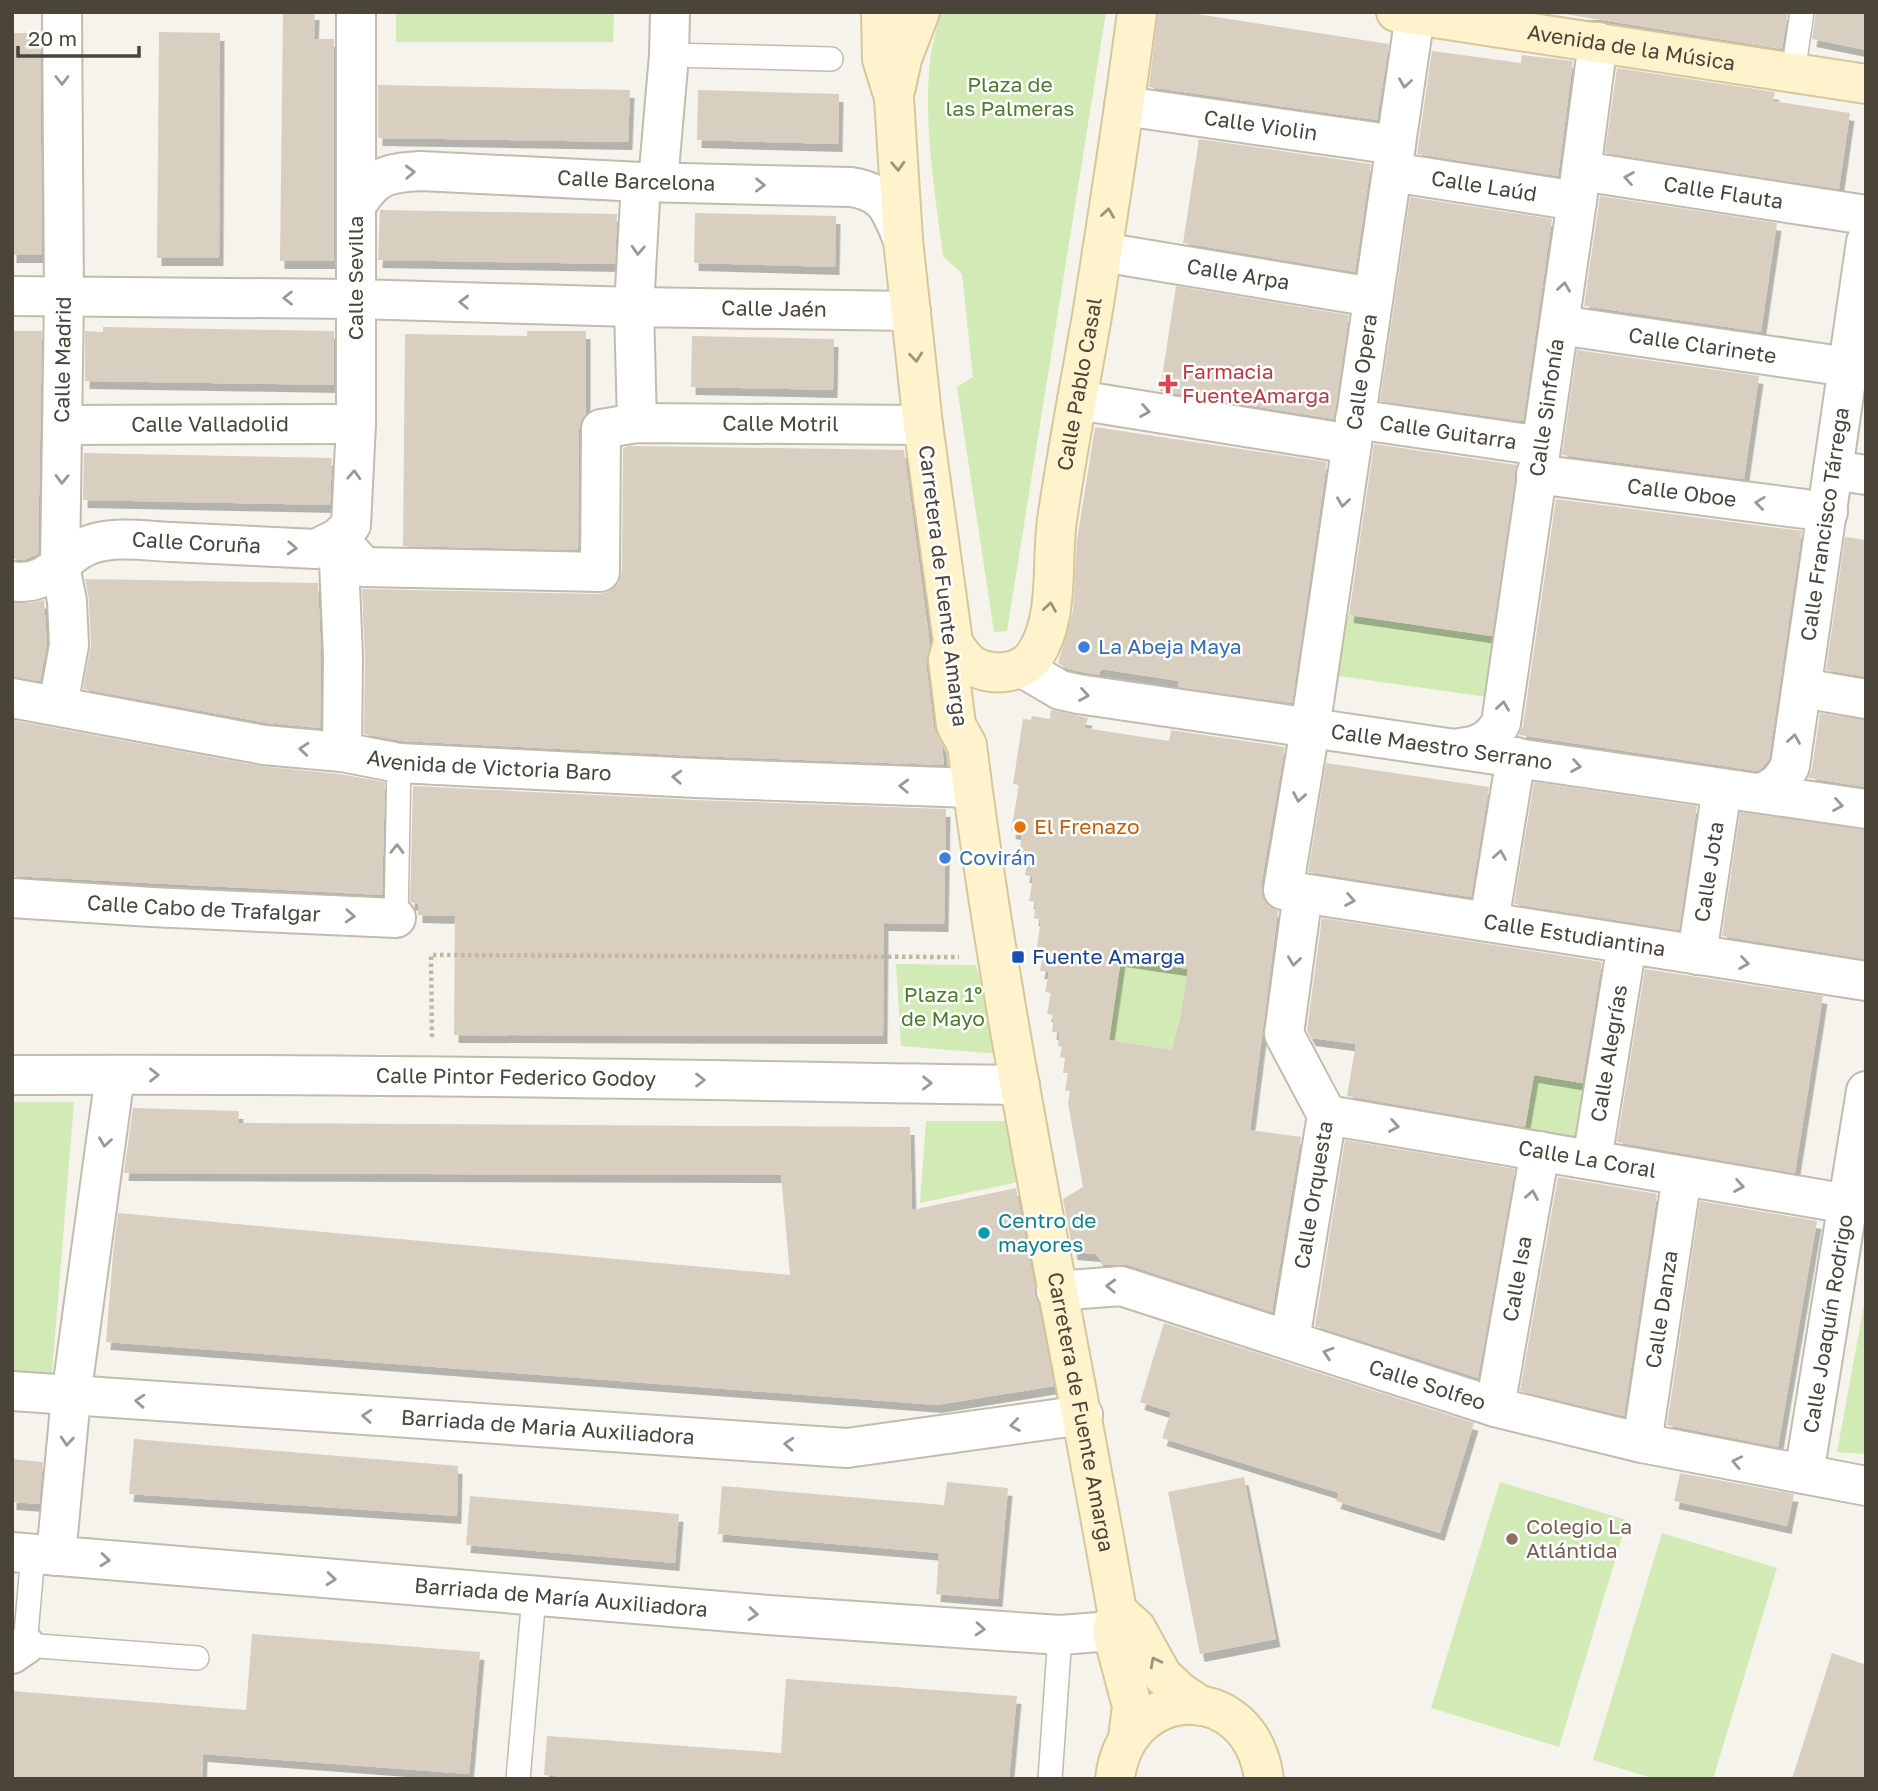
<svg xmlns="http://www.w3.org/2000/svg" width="1878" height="1791" viewBox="0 0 1878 1791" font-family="'Golos Text',sans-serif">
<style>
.green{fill:#d2eab5}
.building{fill:#d8cfc1;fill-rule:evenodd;filter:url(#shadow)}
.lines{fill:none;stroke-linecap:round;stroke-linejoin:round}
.lane-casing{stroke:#c2bbae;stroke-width:26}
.street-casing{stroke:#c2bbae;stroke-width:42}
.secondary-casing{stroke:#d6c79b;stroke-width:42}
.path{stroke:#c4b79f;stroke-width:4.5;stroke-dasharray:3.5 3.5;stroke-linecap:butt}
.lane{stroke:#fff;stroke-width:23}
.street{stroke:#fff;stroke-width:38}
.secondary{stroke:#fff3cd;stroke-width:38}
.oneway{stroke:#9c9892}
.oneway2{stroke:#9c937c}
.health-dot{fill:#e0444e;stroke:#fff;stroke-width:2.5}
.shop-dot{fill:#3f7fe0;stroke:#fff;stroke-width:2.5}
.food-dot{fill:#e8710a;stroke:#fff;stroke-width:2.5}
.transit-dot{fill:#1a4fb4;stroke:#fff;stroke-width:2.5}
.culture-dot{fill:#0f9aa8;stroke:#fff;stroke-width:2.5}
.education-dot{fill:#8d6e63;stroke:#fff;stroke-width:2.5}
.labels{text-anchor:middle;stroke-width:5;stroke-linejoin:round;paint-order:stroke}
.street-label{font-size:21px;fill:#4b4439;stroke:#fff}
.park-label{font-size:21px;fill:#4a7f2a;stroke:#fff}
.health-label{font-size:21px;fill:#be3a42;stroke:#fff;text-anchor:start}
.shop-label{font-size:21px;fill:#366cbe;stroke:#fff;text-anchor:start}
.food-label{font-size:21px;fill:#c56008;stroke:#fff;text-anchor:start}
.transit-label{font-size:21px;fill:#164399;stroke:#fff;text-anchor:start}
.culture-label{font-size:21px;fill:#0d838f;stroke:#fff;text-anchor:start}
.education-label{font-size:21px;fill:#785e54;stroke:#fff;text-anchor:start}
</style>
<defs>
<filter id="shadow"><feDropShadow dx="4.5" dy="8" stdDeviation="0" flood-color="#0004"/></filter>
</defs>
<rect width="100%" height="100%" fill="#f6f3ec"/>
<path class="green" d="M 396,12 L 614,12 L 613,42 L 396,42 Z
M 944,12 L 1106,12 L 1007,631 L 994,632 L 957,387 L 973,377 L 962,274 L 943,256 C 935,192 922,118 931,53 C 933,41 937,28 940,16 Z
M 1340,614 L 1496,637 L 1487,697 L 1332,675 Z
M 1121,959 L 1188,969 L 1173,1071 L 1155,1047 L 1109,1040 Z
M 896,964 L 976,965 L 1000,1054 L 901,1046 Z
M 1534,1075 L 1592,1085 L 1583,1145 L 1524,1136 Z
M 12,1102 L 74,1102 L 52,1374 L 12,1371 Z
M 926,1121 L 1011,1121 L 1023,1181 L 920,1203 Z
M 1866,1294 L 1866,1454 L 1837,1452 Z
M 1500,1482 L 1627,1520 L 1559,1747 L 1431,1708 Z
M 1662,1533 L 1777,1568 L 1713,1779 L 1656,1779 L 1593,1760 Z"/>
<path class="building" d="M 283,12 L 315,12 L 314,39 L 334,39 L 334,261 L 280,261 Z
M 1158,12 L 1184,12 L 1389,44 L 1377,120 L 1149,87 Z
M 1552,12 L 1788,12 L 1782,49 Z
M 1816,12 L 1866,12 L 1866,50 L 1812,39 Z
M 159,32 L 220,33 L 219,258 L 157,258 Z
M 12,33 L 40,33 L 42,255 L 12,255 Z
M 1432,51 L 1521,63 L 1522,55 L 1573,61 L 1558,176 L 1417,154 Z
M 1617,68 L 1775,92 L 1773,101 L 1850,113 L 1839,189 L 1605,153 Z
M 378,85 L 630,90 L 628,142 L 378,138 Z
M 698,90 L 839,94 L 838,144 L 697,140 Z
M 1199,139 L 1371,164 L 1355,272 L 1183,243 Z
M 1600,196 L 1777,223 L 1761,332 L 1584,306 Z
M 1410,197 L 1552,219 L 1523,421 L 1380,401 Z
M 380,210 L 617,214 L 615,264 L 378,260 Z
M 695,213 L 836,216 L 835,267 L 694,263 Z
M 1176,286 L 1349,315 L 1334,419 L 1160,391 Z
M 103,327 L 334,331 L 334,385 L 85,381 L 85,331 L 103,332 Z
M 12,331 L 42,331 L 38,554 L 24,560 L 12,559 Z
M 527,331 L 586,331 L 586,414 L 579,429 L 578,550 L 403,546 L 405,334 L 527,336 Z
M 692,336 L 834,339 L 833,390 L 691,387 Z
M 1577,350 L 1759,376 L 1744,479 L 1562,455 Z
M 1095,427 L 1327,462 L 1292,703 L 1178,687 L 1179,681 L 1101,669 L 1099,675 L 1082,672 L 1068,669 L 1058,663 L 1073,611 L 1077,540 Z
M 1374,444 L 1517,465 L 1492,636 L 1349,615 Z
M 629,446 L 904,450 L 930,644 L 926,663 L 934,728 L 942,745 L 944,765 L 697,756 L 402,741 L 364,734 L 365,656 L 362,589 L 600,594 L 610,591 L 618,584 L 622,572 L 623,448 Z
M 84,453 L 332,458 L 330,505 L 83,500 Z
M 1556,499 L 1802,531 L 1769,759 L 1762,768 L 1757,771 L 1519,735 L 1523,726 Z
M 1845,537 L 1866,540 L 1866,677 L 1826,670 Z
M 85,579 L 318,583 L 321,656 L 320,728 L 267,723 L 83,689 L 91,644 L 89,600 Z
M 44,600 L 47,644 L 40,681 L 12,677 L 12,603 L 30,603 Z
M 1051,710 L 1088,718 L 1085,728 L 1169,741 L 1171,730 L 1285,747 L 1261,886 L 1263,898 L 1269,906 L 1278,911 L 1250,1130 L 1301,1137 L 1272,1312 L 1128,1265 L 1104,1265 L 1096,1254 L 1073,1252 L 1063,1199 L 1083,1187 L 1068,1103 L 1070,1091 L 1065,1090 L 1068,1073 L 1063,1073 L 1065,1058 L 1060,1057 L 1062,1047 L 1058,1046 L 1060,1033 L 1052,1032 L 1054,1015 L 1047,1014 L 1051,993 L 1045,992 L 1049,972 L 1040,971 L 1044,948 L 1037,947 L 1041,920 L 1034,918 L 1036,902 L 1029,901 L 1033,877 L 1025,875 L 1028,856 L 1019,855 L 1022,833 L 1011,831 L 1019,785 L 1013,784 L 1023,719 L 1031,720 L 1032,716 L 1050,719 ZM 1121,959 L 1188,969 L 1180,1020 L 1172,1050 L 1109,1040 Z
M 1820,713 L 1866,720 L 1866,787 L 1808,778 L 1812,769 Z
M 12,720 L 260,766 L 339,774 L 385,782 L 382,895 L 12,876 Z
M 1326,763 L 1489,787 L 1471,897 L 1308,872 Z
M 1534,782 L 1697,806 L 1679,930 L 1514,904 Z
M 413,786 L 695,800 L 946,809 L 944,924 L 884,923 L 883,1036 L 454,1035 L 455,916 L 418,915 L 418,904 L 410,902 Z
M 1740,812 L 1866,830 L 1864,959 L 1722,936 Z
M 1322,918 L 1602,962 L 1582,1083 L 1534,1075 L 1525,1127 L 1347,1096 L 1356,1044 L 1311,1038 L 1307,1030 Z
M 1645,969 L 1823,996 L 1795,1173 L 1617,1142 Z
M 133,1108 L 239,1111 L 238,1123 L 910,1127 L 912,1210 L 1016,1188 L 1054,1386 L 937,1405 L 106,1342 L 113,1255 L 118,1213 L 790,1275 L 781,1175 L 124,1173 Z
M 1345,1140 L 1515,1169 L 1478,1378 L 1315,1326 Z
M 1558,1177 L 1657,1194 L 1624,1416 L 1520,1391 Z
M 1700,1201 L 1817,1221 L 1778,1447 L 1667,1425 Z
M 1164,1323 L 1474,1423 L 1440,1533 L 1336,1501 L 1339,1493 L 1162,1438 L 1171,1412 L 1140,1402 Z
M 134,1439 L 458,1466 L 457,1516 L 129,1494 Z
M 12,1459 L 43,1462 L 39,1504 L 12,1502 Z
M 1680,1473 L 1794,1494 L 1787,1526 L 1674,1501 Z
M 1244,1477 L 1276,1639 L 1200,1654 L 1168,1492 Z
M 947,1482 L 1008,1488 L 998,1599 L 936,1594 L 939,1553 L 718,1534 L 722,1486 L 944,1505 Z
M 470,1496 L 679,1514 L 675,1563 L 466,1545 Z
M 252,1634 L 480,1652 L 469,1774 L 203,1754 L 202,1779 L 12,1779 L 12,1691 L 246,1710 Z
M 1832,1653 L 1866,1665 L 1866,1779 L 1792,1779 Z
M 786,1679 L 1017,1696 L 1009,1779 L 584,1779 L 544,1775 L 547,1736 L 781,1753 Z"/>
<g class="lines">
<g class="lane-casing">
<path id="lane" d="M 669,55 L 831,59
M 1793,73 L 1802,12
M 396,918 L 399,763
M 33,1554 L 25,1645 L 197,1658
M 518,1779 L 534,1596
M 1050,1779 L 1060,1635"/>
</g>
<g class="street-casing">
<g id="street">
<path id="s1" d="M 1415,15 L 1310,729 L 1283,890 L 1866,981"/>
<path id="s2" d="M 1124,106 L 1396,145"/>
<path id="s3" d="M 1581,171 L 1866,215"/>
<path id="s4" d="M 1392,172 L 1577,201"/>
<path d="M 658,182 L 669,55 L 670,12"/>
<path id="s5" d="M 356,206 C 375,175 387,173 421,171 L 641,182 L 851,187 C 886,192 891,211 903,240"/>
<path id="s6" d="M 1102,252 L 1373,297"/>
<path d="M 12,296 L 356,299 L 634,307 L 641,182"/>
<path id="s7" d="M 1559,325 L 1848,367"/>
<path d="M 1077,400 L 1352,444"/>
<path id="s8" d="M 1355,419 L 1541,446"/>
<path id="s9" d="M 637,423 L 634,307 L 911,311"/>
<path id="s10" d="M 63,425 L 356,424"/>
<path d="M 1833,470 L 1866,475"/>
<path id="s11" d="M 1536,474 L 1828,512"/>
<path id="s12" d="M 338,538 L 364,567 L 600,572 L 601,429 L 637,423 L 923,425"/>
<path d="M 338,538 L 343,656 L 342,752"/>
<path id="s13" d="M 12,581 C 51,588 63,552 92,544 C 116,536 147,541 172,542 C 220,544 268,547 316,549 L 338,538 L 351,525 L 356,424 L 356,12"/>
<path id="s14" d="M 1023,668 L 1060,690 L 1078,694 C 1341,734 1604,769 1866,809"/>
<path d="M 1802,688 L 1866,699"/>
<path id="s15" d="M 12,698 L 264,745 L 342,752 L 399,763 L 696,778 L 972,788"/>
<path id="s16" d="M 58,706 L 69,645 L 67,601 L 60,566 L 64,297 L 62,12"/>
<path id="s17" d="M 1460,748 C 1480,746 1491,740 1501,723 L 1577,201 L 1598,42"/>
<path id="s18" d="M 1761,793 C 1776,787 1783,780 1790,766 L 1866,242"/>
<path id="s19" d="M 12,898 L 151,907 L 396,918"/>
<path d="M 1489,922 L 1516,757"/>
<path id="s20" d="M 1697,955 L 1722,788"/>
<path id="s21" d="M 12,1075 C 348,1073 684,1080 1020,1085"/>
<path id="s22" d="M 1327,1115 L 1848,1204"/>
<path id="s23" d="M 1592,1160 L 1627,944"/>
<path id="s24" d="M 1056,1291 L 1121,1286 L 1495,1407 L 1642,1443 L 1866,1486"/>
<path id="s25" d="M 1290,1340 L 1327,1115 L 1284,1034 L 1303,893"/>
<path id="s26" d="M 12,1391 L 847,1448 L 1083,1415"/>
<path id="s27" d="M 1495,1407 L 1540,1151"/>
<path id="s28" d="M 1642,1443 L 1682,1176"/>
<path id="s29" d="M 1804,1474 L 1866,1091"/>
<path id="s30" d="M 12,1552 L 768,1615 L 1060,1635 L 1112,1631"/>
<path d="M 56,1556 L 71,1397 L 115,1075"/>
<path d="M 12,1654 L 25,1645"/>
</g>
</g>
<g class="secondary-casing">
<g id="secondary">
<path id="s31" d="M 881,12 L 882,59 L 894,98 L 903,240 L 923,425 L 953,642 L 948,660 L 956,725 L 967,745 C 1003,1036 1067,1323 1117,1611 L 1112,1631 L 1132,1706 L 1128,1738"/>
<path id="s32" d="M 1396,12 L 1866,84"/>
<path d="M 896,87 L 902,59 L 920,12"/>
<path id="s33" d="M 953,642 C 958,651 964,660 973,666 C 993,677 1022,674 1035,655 C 1060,617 1051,563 1057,520 C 1067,452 1080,384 1092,316 C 1108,215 1124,114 1137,12"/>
<path d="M 1117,1611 L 1136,1628 L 1162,1675 L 1180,1692 L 1201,1706"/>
<path d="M 1115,1779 C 1126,1682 1251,1678 1264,1779"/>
</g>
</g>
<path class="path" d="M 432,1037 L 431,955 L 959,957"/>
<use href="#lane" class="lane"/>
<use href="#street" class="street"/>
<use href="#secondary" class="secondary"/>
</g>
<defs><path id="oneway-chevron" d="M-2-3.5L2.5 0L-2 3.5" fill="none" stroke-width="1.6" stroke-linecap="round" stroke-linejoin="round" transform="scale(1.75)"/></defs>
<g class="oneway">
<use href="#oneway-chevron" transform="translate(62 80) rotate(90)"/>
<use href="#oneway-chevron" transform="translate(1405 83) rotate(98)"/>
<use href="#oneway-chevron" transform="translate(410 172) rotate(-2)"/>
<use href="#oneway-chevron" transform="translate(1629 178) rotate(-171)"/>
<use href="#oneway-chevron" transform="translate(760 185) rotate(1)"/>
<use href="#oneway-chevron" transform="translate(638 250) rotate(93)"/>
<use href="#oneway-chevron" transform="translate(1564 287) rotate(-82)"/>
<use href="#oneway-chevron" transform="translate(288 298) rotate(-180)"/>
<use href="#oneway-chevron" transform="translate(464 302) rotate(-178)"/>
<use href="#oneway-chevron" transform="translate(1145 411) rotate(9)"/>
<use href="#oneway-chevron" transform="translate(354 475) rotate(-87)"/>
<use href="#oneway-chevron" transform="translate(62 479) rotate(91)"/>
<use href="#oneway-chevron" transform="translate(1343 502) rotate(98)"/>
<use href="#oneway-chevron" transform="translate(1760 503) rotate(-173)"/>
<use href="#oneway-chevron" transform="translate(292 548) rotate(3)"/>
<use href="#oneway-chevron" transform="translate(1084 695) rotate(10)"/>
<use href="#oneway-chevron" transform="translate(1503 706) rotate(-82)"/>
<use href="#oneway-chevron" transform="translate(1794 739) rotate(-81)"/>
<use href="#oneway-chevron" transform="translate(304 749) rotate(-175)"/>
<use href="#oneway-chevron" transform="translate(1576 766) rotate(9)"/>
<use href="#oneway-chevron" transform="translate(677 777) rotate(-177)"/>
<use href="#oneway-chevron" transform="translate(904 786) rotate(-178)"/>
<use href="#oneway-chevron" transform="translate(1299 797) rotate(100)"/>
<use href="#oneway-chevron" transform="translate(1838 805) rotate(9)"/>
<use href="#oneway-chevron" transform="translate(397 849) rotate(-89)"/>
<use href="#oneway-chevron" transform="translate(1500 855) rotate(-81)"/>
<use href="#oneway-chevron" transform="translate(1350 900) rotate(9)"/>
<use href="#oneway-chevron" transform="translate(350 916) rotate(3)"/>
<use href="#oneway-chevron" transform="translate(1294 961) rotate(98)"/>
<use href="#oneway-chevron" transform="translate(1744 963) rotate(9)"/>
<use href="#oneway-chevron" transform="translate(154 1075)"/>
<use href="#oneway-chevron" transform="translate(700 1080)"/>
<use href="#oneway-chevron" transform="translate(927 1083) rotate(1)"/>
<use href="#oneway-chevron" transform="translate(1394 1126) rotate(10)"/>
<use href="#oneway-chevron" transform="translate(105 1142) rotate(98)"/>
<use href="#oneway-chevron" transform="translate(1739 1186) rotate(10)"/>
<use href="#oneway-chevron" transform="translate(1532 1195) rotate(-80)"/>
<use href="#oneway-chevron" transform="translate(1111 1286) rotate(-178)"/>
<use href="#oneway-chevron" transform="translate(1328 1353) rotate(-162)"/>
<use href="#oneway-chevron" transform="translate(140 1401) rotate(-176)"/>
<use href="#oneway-chevron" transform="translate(367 1416) rotate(-176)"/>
<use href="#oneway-chevron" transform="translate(1015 1425) rotate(172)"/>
<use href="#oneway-chevron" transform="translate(67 1441) rotate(95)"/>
<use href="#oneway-chevron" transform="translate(789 1444) rotate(-176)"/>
<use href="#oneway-chevron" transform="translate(1737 1462) rotate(-168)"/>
<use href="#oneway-chevron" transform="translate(105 1560) rotate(5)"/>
<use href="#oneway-chevron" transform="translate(331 1579) rotate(5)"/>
<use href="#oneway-chevron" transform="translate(753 1614) rotate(5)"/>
<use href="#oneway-chevron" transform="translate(980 1629) rotate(4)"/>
</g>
<g class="oneway2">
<use href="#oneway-chevron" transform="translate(898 166) rotate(87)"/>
<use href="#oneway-chevron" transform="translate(1108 213) rotate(-82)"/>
<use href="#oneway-chevron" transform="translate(916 357) rotate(84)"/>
<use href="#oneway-chevron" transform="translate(1050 607) rotate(-81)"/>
<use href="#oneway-chevron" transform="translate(1155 1662) rotate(-118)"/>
</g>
<path class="health-dot" d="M1164.5 373.5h7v7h7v7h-7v7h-7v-7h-7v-7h7z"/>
<g class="shop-dot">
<circle cx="1084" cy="647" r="7"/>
<circle cx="945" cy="858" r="7"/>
</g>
<circle class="food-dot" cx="1020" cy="827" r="7"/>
<rect class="transit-dot" x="1011" y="950" width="14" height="14" rx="3.5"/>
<circle class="culture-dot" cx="984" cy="1233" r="7"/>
<circle class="education-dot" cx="1512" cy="1539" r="7"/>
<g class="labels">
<g class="street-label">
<text dy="7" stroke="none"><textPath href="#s32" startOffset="238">Avenida de la Música</textPath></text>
<text dy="7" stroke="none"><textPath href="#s2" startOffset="138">Calle Violin</textPath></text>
<text dy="7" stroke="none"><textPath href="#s5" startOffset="294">Calle Barcelona</textPath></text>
<text dy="7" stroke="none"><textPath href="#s4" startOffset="93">Calle Laúd</textPath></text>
<text dy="7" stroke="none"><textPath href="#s3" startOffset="144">Calle Flauta</textPath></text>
<text dy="7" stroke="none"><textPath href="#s6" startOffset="138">Calle Arpa</textPath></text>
<text transform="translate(356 278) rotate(-90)" y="7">Calle Sevilla</text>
<text dy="7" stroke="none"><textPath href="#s9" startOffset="256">Calle Jaén</textPath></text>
<text dy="7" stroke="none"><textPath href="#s7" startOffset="145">Calle Clarinete</textPath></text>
<text dy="7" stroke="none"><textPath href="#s16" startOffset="348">Calle Madrid</textPath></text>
<text transform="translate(1362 372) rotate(-82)" y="7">Calle Opera</text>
<text dy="7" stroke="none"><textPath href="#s33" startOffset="376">Calle Pablo Casal</textPath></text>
<text dy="7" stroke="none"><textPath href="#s17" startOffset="369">Calle Sinfonía</textPath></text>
<text dy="7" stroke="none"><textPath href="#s10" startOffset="147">Calle Valladolid</textPath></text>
<text dy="7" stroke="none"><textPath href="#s12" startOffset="598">Calle Motril</textPath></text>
<text dy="7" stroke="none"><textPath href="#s8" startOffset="94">Calle Guitarra</textPath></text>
<text dy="7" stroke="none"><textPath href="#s11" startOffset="147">Calle Oboe</textPath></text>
<text dy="7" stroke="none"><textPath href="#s18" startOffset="285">Calle Francisco Tárrega</textPath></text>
<text dy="7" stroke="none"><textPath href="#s13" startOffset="196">Calle Coruña</textPath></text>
<text transform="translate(943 586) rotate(83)" y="7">Carretera de Fuente Amarga</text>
<text dy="7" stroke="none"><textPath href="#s14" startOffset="429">Calle Maestro Serrano</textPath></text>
<text dy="7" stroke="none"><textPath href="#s15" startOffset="483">Avenida de Victoria Baro</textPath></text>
<text dy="7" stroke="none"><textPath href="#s20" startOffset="84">Calle Jota</textPath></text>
<text dy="7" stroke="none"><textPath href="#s19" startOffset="192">Calle Cabo de Trafalgar</textPath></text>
<text dy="7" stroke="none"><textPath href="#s1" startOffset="1180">Calle Estudiantina</textPath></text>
<text dy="7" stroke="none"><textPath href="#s23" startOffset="108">Calle Alegrías</textPath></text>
<text dy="7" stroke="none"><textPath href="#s21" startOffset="504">Calle Pintor Federico Godoy</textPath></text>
<text dy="7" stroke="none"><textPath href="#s22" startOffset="264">Calle La Coral</textPath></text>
<text dy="7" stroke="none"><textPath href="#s25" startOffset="147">Calle Orquesta</textPath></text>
<text dy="7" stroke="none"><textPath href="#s27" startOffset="130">Calle Isa</textPath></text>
<text dy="7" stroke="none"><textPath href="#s28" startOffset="135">Calle Danza</textPath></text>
<text dy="7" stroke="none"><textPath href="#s29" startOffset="152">Calle Joaquín Rodrigo</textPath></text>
<text dy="7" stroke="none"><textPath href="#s24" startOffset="387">Calle Solfeo</textPath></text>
<text dy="7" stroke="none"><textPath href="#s31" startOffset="1419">Carretera de Fuente Amarga</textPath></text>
<text dy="7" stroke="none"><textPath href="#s26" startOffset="537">Barriada de Maria Auxiliadora</textPath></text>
<text dy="7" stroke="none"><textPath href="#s30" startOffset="551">Barriada de María Auxiliadora</textPath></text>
</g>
<g class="park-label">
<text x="1010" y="92">Plaza de<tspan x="1010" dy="24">las Palmeras</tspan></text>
<text x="943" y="1002">Plaza 1º<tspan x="943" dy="24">de Mayo</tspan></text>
</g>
<g class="health-label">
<text x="1182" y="379">Farmacia<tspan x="1182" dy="24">FuenteAmarga</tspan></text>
</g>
<g class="shop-label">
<text x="1098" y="654">La Abeja Maya</text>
<text x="959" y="865">Covirán</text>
</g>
<g class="food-label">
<text x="1034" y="834">El Frenazo</text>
</g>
<g class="transit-label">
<text x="1032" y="964">Fuente Amarga</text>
</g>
<g class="culture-label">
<text x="998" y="1228">Centro de<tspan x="998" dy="24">mayores</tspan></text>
</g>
<g class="education-label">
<text x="1526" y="1534">Colegio La<tspan x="1526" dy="24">Atlántida</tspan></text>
</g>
</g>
<rect width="1878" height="1791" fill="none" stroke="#4b4439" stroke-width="28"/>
<path d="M18 46v10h121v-10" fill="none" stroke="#4b4439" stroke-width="3.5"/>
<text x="28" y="46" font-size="21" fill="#4b4439" stroke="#ffffff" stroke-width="5" paint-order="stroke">20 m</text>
</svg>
